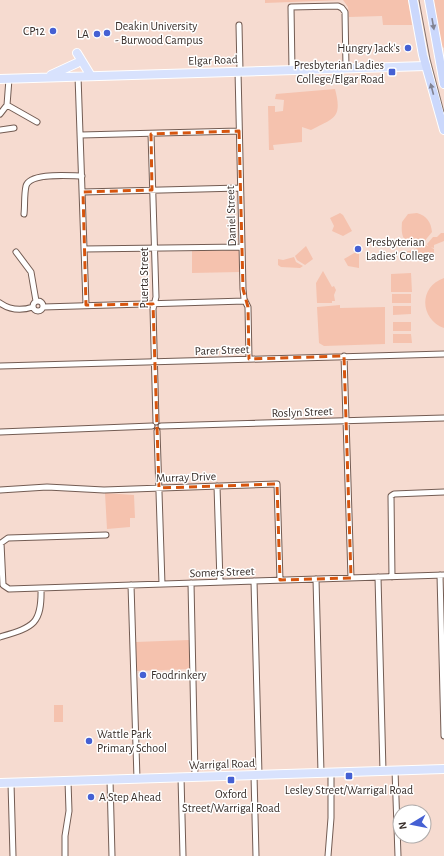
<svg xmlns="http://www.w3.org/2000/svg" width="444" height="856" viewBox="0 0 444 856" font-family="'Alegreya Sans',sans-serif">
<style>
.green{fill:#f5c2ae}
.lines{fill:none;stroke-linecap:round;stroke-linejoin:round}
.minor-casing{stroke:#735c53;stroke-width:7}
.primary-casing{stroke:#fff;stroke-width:10}
.trunk-casing{stroke:#fff;stroke-width:10}
.minor{stroke:#fff;stroke-width:5}
.primary{stroke:#d8e2fd;stroke-width:8}
.trunk{stroke:#cbd8fc;stroke-width:8}
.tram{stroke:#82716b;stroke-width:1}
.oneway{fill:#828393}
.marked{fill:none;stroke:#d6550f;stroke-width:3;stroke-dasharray:8 5;stroke-linejoin:round}
.poi-dot{fill:#4560d3;stroke:#fff;stroke-width:1.5}
.labels{text-anchor:middle;stroke-width:3;stroke-linejoin:round;paint-order:stroke}
.poi-label{font-size:12px;fill:#382e2a;stroke:#fff;text-anchor:start}
.street-label{font-size:12px;fill:#382e2a;stroke:#fff}
</style>
<rect width="100%" height="100%" fill="#f6dbd0"/>
<path class="green" d="M 265,0 L 408,0 L 412,25 L 383,25 L 382,16 L 349,17 L 348,7 L 343,0 L 265,3 Z
M 433,0 L 444,0 L 444,48 L 440,45 Z
M 335,89 C 343,119 333,118 311,130 L 302,127 L 302,142 L 273,145 L 274,150 L 269,150 L 268,106 L 275,106 L 275,112 L 283,111 L 284,100 L 275,99 L 276,94 Z
M 340,213 L 343,215 L 352,231 L 343,236 L 332,231 L 334,226 L 330,218 Z
M 417,213 C 427,216 431,222 432,232 L 423,243 L 415,246 C 402,241 401,235 402,222 L 408,214 Z
M 441,233 L 444,233 L 444,241 L 434,245 L 434,248 L 429,247 L 427,244 L 433,237 L 437,237 Z
M 426,245 L 434,249 L 434,253 L 400,254 Z
M 306,246 L 313,259 L 305,265 L 297,260 L 295,256 Z
M 359,246 L 359,268 L 348,266 L 344,259 L 356,252 L 356,247 Z
M 239,250 L 239,272 L 192,273 L 192,251 Z
M 294,257 L 296,262 L 303,266 L 300,268 L 281,267 L 278,265 L 278,259 L 283,260 Z
M 323,271 L 332,287 L 334,286 L 336,290 L 334,295 L 335,301 L 332,301 L 332,303 L 317,303 L 316,283 Z
M 411,273 L 412,292 L 391,292 L 391,274 Z
M 444,278 L 444,328 C 420,319 418,287 444,278 Z
M 392,294 L 411,294 L 411,303 L 392,303 Z
M 340,305 L 340,308 L 385,307 L 385,344 L 324,346 L 319,343 L 317,307 Z
M 393,306 L 411,306 L 411,314 L 393,315 Z
M 393,322 L 411,322 L 411,331 L 393,331 Z
M 393,334 L 411,334 L 412,343 L 393,343 Z
M 105,493 L 134,495 L 135,518 L 130,518 L 130,527 L 107,529 Z
M 189,640 L 190,669 L 137,671 L 136,642 Z
M 54,705 L 63,705 L 63,722 L 54,722 Z"/>
<g class="lines">
<g class="minor-casing">
<path id="minor" d="M 239,25 L 240,71
M 292,70 L 291,7 L 338,6 L 342,8 L 345,12 L 346,68
M 238,71 L 243,289 L 244,299 L 248,307 L 249,359
M 78,76 L 86,305
M 7,105 L 37,122
M 0,114 L 7,105 L 9,79
M 0,130 L 14,128
M 151,134 L 156,297 L 153,309 L 156,422
M 81,135 L 239,131
M 83,192 L 240,188
M 24,214 C 25,205 24,195 26,186 C 30,172 70,176 82,176
M 84,249 L 242,247
M 16,252 L 31,272 L 36,301
M33 306a5 5 0 1 1 10 0a5 5 0 1 1-10 0Z
M 0,303 C 10,310 21,311 33,307
M 43,307 L 245,301
M 344,356 L 351,578
M 0,366 L 444,354
M 161,426 L 444,418
M 157,431 L 162,584
M 0,432 L 152,426
M 217,486 L 220,582
M 0,490 L 47,487 L 104,490 L 277,484 L 280,580
M 106,535 L 8,538 L 1,543 L 3,585 L 9,589 L 444,575
M 440,575 L 444,736
M 378,577 L 383,771
M 392,577 L 391,496 L 394,494 L 444,492
M 316,579 L 321,773
M 254,581 L 259,775
M 191,583 L 195,777
M 131,585 L 137,779
M 0,637 C 33,627 42,625 41,588
M 395,770 L 398,856
M 254,775 L 256,856
M 181,777 L 183,856
M 110,780 L 112,856
M 11,783 L 13,856
M 65,856 L 65,836 L 69,811 L 68,781
M 328,856 L 331,818 L 331,773"/>
</g>
<g class="primary-casing">
<path id="primary" d="M 77,53 L 91,76
M 51,75 L 77,63
M 0,79 L 426,66
M 0,783 L 444,769"/>
</g>
<g class="trunk-casing">
<path id="trunk" d="M 413,0 L 423,55 L 444,130
M 429,0 L 444,84"/>
</g>
<use href="#minor" class="minor"/>
<use href="#primary" class="primary"/>
<use href="#trunk" class="trunk"/>
<path class="tram" d="M 419,0 L 430,59 L 444,112"/>
</g>
<defs><path id="oneway-solid" d="M-6-.8H1V-3.2L6.5 0L1 3.2V.8H-6Z"/></defs>
<g class="oneway">
<use href="#oneway-solid" transform="translate(433 24) rotate(80)"/>
<use href="#oneway-solid" transform="translate(432 89) rotate(-105)"/>
</g>
<path class="marked" d="M 239,131 L 243,289 L 248,307 L 249,359 L 344,356 L 351,578 L 280,580 L 277,484 L 159,488 L 153,304 L 86,305 L 83,192 L 152,190 L 151,134 Z"/>
<g class="poi-dot">
<circle cx="53" cy="31" r="4"/>
<circle cx="107" cy="33" r="4"/>
<circle cx="97" cy="34" r="4"/>
<circle cx="408" cy="48" r="4"/>
<rect x="388" y="68" width="8" height="8" rx="2"/>
<circle cx="358" cy="249" r="4"/>
<circle cx="143" cy="675" r="4"/>
<circle cx="89" cy="741" r="4"/>
<rect x="345" y="772" width="8" height="8" rx="2"/>
<rect x="227" y="776" width="8" height="8" rx="2"/>
<circle cx="91" cy="797" r="4"/>
</g>
<g class="labels">
<g class="poi-label">
<text x="115" y="30">Deakin University<tspan x="115" dy="14">- Burwood Campus</tspan></text>
<text x="45" y="35" text-anchor="end">CP12</text>
<text x="89" y="38" text-anchor="end">LA</text>
<text x="400" y="52" text-anchor="end">Hungry Jack's</text>
<text x="384" y="69" text-anchor="end">Presbyterian Ladies<tspan x="384" dy="14">College/Elgar Road</tspan></text>
<text x="366" y="246">Presbyterian<tspan x="366" dy="14">Ladies' College</tspan></text>
<text x="151" y="679">Foodrinkery</text>
<text x="97" y="738">Wattle Park<tspan x="97" dy="14">Primary School</tspan></text>
<text x="349" y="794" text-anchor="middle">Lesley Street/Warrigal Road</text>
<text x="231" y="798" text-anchor="middle">Oxford<tspan x="231" dy="14">Street/Warrigal Road</tspan></text>
<text x="99" y="801">A Step Ahead</text>
</g>
<g class="street-label">
<text transform="translate(213 60) rotate(-2)" y="4">Elgar Road</text>
<text transform="translate(231 216) rotate(-92)" y="4">Daniel Street</text>
<text transform="translate(144 278) rotate(-90)" y="4">Puerta Street</text>
<text transform="translate(222 350) rotate(-2)" y="4">Parer Street</text>
<text transform="translate(302 412) rotate(-2)" y="4">Roslyn Street</text>
<text transform="translate(186 477) rotate(-2)" y="4">Murray Drive</text>
<text transform="translate(222 572) rotate(-2)" y="4">Somers Street</text>
<text transform="translate(222 764) rotate(-2)" y="4">Warrigal Road</text>
</g>
</g>
<g transform="translate(412 824) rotate(260)"><circle r="19" fill="#ffffff" stroke="#afabaa"/>
<path d="M0-3L7 15L0 10L-7 15Z" fill="#4560d3"/>
<text y="-6" font-size="11" font-weight="bold" text-anchor="middle" fill="#382e2a">N</text>
</g>
</svg>
